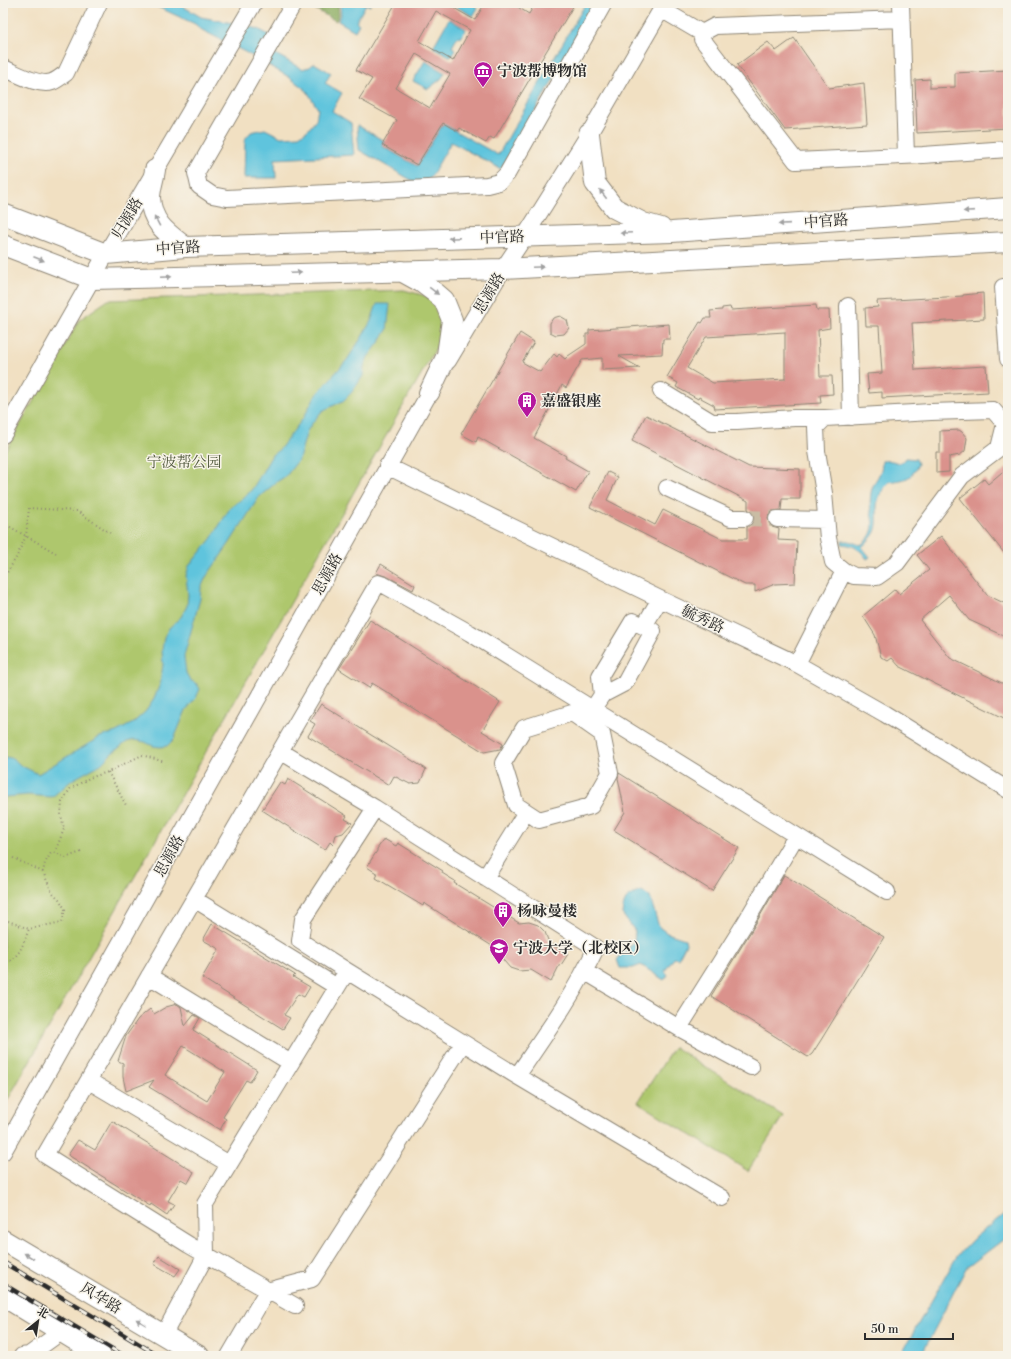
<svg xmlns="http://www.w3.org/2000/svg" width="1011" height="1359" viewBox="0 0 1011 1359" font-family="'Libre Bodoni','Noto Serif SC',serif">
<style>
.green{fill:#aec76d;stroke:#6c794c}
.forest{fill:#8aac60;stroke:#5a6c46}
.water{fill:#5fc4dd;stroke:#457884}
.building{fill:#da928c;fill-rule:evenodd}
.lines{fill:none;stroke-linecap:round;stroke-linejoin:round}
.minor-tunnel{stroke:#c9bca4;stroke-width:16;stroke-dasharray:16 8;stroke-linecap:butt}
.minor-casing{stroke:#8e8676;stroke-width:18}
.major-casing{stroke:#8e8676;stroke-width:22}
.path{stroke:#8e8676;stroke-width:2;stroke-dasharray:1 3;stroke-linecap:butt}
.minor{stroke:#fff;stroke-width:16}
.major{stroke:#fff;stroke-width:20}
.rail-casing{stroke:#2b2b2b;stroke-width:4.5}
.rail{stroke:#f7f3e8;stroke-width:3;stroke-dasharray:9;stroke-linecap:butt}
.oneway{fill:#a0a0a0}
.labels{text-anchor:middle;stroke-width:3;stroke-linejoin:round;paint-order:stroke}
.poi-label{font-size:15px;font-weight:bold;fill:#2b2b2b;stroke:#f7f3e8;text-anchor:start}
.street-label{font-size:15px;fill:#2b2b2b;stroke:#f7f3e8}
.park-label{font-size:15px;fill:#525a3f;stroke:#f7f3e8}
</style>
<rect width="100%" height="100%" fill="#f7f3e8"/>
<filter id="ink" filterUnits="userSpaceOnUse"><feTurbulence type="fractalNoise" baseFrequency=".025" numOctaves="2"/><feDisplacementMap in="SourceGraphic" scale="8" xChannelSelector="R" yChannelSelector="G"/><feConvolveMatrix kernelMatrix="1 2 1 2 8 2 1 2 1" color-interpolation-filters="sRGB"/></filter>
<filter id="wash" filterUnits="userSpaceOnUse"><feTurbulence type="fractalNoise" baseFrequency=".012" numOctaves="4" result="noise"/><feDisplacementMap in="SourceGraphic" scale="16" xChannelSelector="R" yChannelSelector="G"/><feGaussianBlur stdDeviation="0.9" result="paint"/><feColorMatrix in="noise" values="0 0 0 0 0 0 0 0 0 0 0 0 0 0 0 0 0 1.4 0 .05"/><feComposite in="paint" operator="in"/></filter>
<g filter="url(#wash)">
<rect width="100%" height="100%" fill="#f1e0c2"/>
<path class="green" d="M 404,290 L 426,296 L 442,312 L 440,341 L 3,1108 L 3,455 L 79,320 L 108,300 Z
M 674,1047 L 783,1116 L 748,1171 L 638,1102 Z"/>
<path class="forest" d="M 305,3 L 338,3 L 339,15 L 336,21 L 306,4 Z"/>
<path class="water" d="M 149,3 L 177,3 L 201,17 L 248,26 L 258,29 L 269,35 L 263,47 L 302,69 L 310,67 L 314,63 L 331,73 L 325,83 L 342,93 L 332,111 L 351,123 L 354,155 L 275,159 L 276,178 L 244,178 L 245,139 L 251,132 L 265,129 L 281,137 L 299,136 L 308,130 L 316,120 L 318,109 L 307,91 L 289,77 L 245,52 L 202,30 L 195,24 Z
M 340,3 L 371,3 L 370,6 L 366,4 L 356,22 L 359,24 L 355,31 L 338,21 L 341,15 Z
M 457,3 L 476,3 L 475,6 L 478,8 L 473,16 L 455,6 Z
M 586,3 L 598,3 L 501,169 L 451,142 L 428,182 L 418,184 L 359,150 L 357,125 L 384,141 L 382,146 L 417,166 L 443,124 L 498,155 Z
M 449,19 L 466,29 L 461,38 L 458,36 L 452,47 L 455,49 L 451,57 L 433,47 Z
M 425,61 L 445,73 L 441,79 L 428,89 L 413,81 Z
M 377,304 L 390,304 L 387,330 L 381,340 L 368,357 L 364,366 L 363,376 L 352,392 L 343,401 L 322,411 L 313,422 L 307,431 L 299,459 L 286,476 L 278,481 L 259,497 L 229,544 L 206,577 L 201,588 L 200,599 L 184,656 L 186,673 L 190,680 L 197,684 L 200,689 L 196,698 L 186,710 L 174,739 L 167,746 L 160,747 L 153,746 L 145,742 L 134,740 L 127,742 L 112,753 L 101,764 L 72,780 L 52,797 L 28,795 L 5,797 L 3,800 L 3,762 L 6,757 L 14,759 L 20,765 L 38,774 L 100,737 L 116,732 L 133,723 L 146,711 L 154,699 L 160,684 L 163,665 L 162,650 L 164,637 L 169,628 L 181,617 L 187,606 L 188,595 L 186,576 L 189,566 L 211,539 L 230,508 L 246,496 L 253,488 L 272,455 L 280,449 L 304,417 L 315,396 L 347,360 L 362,337 L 371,321 Z
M 906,458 L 916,459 L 918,464 C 911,481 904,479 889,482 C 882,490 876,499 877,510 C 877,518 878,525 875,532 C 872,538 867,542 862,547 L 870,557 L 867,559 C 860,549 854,545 842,544 L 842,541 L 849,541 L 860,545 C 866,542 870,537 872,531 C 874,524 872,519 871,512 C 870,506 870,499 871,493 C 873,480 883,475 882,461 C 885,461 889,460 892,461 C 897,462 898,464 903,462 Z
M 642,891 L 650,897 L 659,927 L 667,933 L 685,939 L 686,944 L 678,959 L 674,958 L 665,971 L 668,975 L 664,980 L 641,965 L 633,968 L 620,968 L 617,960 L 624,951 L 630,947 L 634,942 L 635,931 L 622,914 C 624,898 627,896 642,891 Z
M 1008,1211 L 1008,1236 L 966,1268 L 921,1356 L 900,1356 L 957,1256 L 975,1237 Z"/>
<g id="blocks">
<path class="building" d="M 396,3 L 445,3 L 475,20 L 485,3 L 511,3 L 529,14 L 535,3 L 575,3 L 494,139 L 490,137 L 486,143 L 459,128 L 457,131 L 443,123 L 417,165 L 382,145 L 397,120 L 359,99 L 372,79 L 356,70 ZM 436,11 L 470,30 L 453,61 L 419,41 ZM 416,54 L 450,74 L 430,108 L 396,88 Z
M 794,38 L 829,88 L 864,83 L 867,124 L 785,130 L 737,65 L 768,42 L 776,51 Z
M 1008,70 L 1008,128 L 917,133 L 915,80 L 930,79 L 930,88 L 955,87 L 955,73 Z
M 983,293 L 984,319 L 912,323 L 915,370 L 986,366 L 988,392 L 882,398 L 882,392 L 869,393 L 867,374 L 882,373 L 879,326 L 866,326 L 865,308 L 878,307 L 877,301 L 963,296 L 963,295 Z
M 816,305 L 817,310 L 829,310 L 830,328 L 818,330 L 820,376 L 832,376 L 833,394 L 820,395 L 821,403 L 715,409 L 714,405 L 699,397 L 698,399 L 676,387 L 678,383 L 667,377 L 700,322 L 702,323 L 705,318 L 711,318 L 710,311 L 722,310 L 722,308 L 730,307 L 731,310 ZM 785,332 L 785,379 L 713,383 L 687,368 L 706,337 Z
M 560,316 L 567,320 L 569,328 L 564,334 L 556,335 L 550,332 L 550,323 L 553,318 Z
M 669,324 L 670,339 L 663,339 L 662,354 L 619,356 L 640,368 L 602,370 L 602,358 L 582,360 L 566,388 L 562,385 L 534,438 L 566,456 L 565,458 L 588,471 L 576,492 L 478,437 L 476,442 L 461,434 L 520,333 L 534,342 L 522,362 L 540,372 L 554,354 L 557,357 L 559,354 L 565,359 L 568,356 L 586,344 L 586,334 L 589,334 L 589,330 Z
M 646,415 L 749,467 L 800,469 L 800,499 L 782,499 L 781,510 L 772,511 L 769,514 L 768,518 L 769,523 L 772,527 L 779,529 L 778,540 L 797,541 L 795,583 L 775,584 L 755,592 L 755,585 L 745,585 L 590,507 L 608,472 L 618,477 L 607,500 L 655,525 L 663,510 L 722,539 L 747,539 L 747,527 L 753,523 L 754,518 L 753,513 L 748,509 L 748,501 L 632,441 Z
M 959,430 L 962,432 L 967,438 L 965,451 L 960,455 L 949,457 L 949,472 L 936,473 L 936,452 L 940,452 L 940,431 Z
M 1008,467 L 1008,558 L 960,498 L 984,479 L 988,484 Z
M 941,536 L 987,595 L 1008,605 L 1008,638 L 969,620 L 949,595 L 920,620 L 950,658 L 1008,686 L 1008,711 L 1004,718 L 899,666 L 892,658 L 888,661 L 881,657 L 875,635 L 863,616 L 895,589 L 899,594 L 929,570 L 917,555 Z
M 381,564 L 415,585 L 413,590 L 388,577 L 376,573 Z
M 370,620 L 500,702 L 482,731 L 503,744 L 500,749 L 484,752 L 372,683 L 369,688 L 339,669 Z
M 321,704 L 426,769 L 420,783 L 410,784 L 394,776 L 389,785 L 308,736 L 315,724 L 310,721 Z
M 619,773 L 739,848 L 712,891 L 614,830 L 625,812 L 618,778 Z
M 288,779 L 347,816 L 345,819 L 352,823 L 343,833 L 336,835 L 333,845 L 330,842 L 325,850 L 262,810 L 280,782 L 285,785 Z
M 384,839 L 396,846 L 398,843 L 443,871 L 442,873 L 455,881 L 454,883 L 519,923 L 529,922 L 538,925 L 545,932 L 549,943 L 568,954 L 561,965 L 560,964 L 551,982 L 531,970 L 519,971 L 510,968 L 504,961 L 500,951 L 424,903 L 423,906 L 376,878 L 378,874 L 367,867 L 371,860 L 377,851 L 377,849 Z
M 784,875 L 884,937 L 821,1040 L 812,1054 L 808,1057 L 711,996 L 753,928 Z
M 212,924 L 295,975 L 293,977 L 310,987 L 304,997 L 298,994 L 284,1015 L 290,1018 L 283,1029 L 202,978 L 219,949 L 203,940 Z
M 177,1004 L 181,1007 L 185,1026 L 194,1015 L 200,1018 L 193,1030 L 257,1070 L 250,1082 L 246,1080 L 223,1117 L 226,1119 L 220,1130 L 149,1087 L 154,1080 L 126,1091 L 123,1077 L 123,1063 L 118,1061 L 126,1036 L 138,1019 L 150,1009 L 154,1014 L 166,1007 ZM 183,1046 L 225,1072 L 207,1101 L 165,1075 Z
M 112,1121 L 194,1172 L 188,1183 L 181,1179 L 168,1201 L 174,1204 L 167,1215 L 151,1204 L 150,1206 L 68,1155 L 78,1140 L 95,1150 Z
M 159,1256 L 180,1269 L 175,1276 L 154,1264 Z"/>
</g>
</g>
<g filter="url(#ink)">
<use href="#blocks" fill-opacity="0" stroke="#8e8676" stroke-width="1"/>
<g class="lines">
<path class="minor-tunnel" d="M 745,518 L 777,519"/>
<g class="minor-casing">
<path id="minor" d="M 294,3 L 196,173 L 199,186 L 212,195 L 227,198 L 487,185 L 499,182 L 507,174 L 604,3
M 901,3 L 906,156
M 661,9 L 702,33
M 901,19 L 715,26 L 702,33 L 702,39 L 796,161 L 923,155 L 1008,149
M 3,68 C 16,73 39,87 52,82 C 57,80 62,76 66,73 L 99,3
M 1003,287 L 1008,359
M 848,306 L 851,417
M 448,361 L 503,269 L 525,236 L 589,134 L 665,3
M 661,391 L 712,422 L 737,422 L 794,418 L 825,418
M 3,435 L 106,254 L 254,3
M 387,466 L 660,599 L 797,664 L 885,714 L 1008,790
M 667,488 L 731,518 L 745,518
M 777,519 L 826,520
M 644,626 L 660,599
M 797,664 L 844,571 L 833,562 L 828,538 L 824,493 L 817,451 L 816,427 L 825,418 L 931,412 L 993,410 L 1005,424 L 999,448 L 962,476 L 897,563 L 877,577 L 854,576 L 844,571
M 572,713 L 602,734 L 610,773 L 591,806 L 539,820 L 516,805 L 503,763 L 524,728 Z
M 586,719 L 602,695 L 600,676 L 633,621 L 653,631 L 625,683 L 602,695
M 280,751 L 375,808
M 375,808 L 596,948 C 575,993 545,1035 517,1076 L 347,971 L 300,941 L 303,919 Z
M 485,878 L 526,812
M 194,899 L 337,987
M 584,971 L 679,1028 L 751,1067
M 149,976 L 291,1063
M 679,1028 L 745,923 L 796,836
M 517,1076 L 722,1198
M 89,1081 L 229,1164
M 3,1152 L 435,383
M 295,1306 L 189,1245 L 45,1155 L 378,583 L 384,585 L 470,633 L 887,892
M 163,1336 L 206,1255 L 205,1204 L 347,971
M 22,1356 L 29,1355 L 61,1332
M 229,1356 L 267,1291 L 312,1279 L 463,1043"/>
</g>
<g class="major-casing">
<path id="major" d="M 589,134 L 595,183 L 614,208 L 643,223 L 661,228
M 155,170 C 154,178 150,189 150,198 C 152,224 167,233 185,247
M 3,214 L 106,254 L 185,247 L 672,232 L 1008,208
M 3,245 L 92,279 L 503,269 L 1008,242
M 401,271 L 421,282 L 437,294 L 444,300 L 452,320 L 447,355 L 429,393
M 3,1240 L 199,1356
M 3,1296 L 101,1356"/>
</g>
<path class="path" d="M 3,523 L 56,553
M 3,579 L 16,558 L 26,536 L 29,508 L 77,511 L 110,533
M 108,772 L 127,807
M 81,852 L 65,858 L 55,852 L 64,829 L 61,815 L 62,802 L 70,789 L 89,778 L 108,772 L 142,755 L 165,762
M 13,858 L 43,872
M 8,921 L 29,929
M 3,965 C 21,956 22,946 29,929 L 62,922 L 65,909 L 59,899 L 52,892 L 43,872 L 45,863 L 51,853 L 54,853"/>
<use href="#minor" class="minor"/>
<use href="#major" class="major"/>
<g class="rail-casing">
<path id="rail" d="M 3,1262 L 159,1356
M 3,1284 L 124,1356"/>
</g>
<use href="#rail" class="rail"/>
</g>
<defs><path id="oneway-solid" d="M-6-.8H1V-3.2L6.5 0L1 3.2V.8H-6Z"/></defs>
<g class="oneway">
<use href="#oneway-solid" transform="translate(603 194) rotate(-127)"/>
<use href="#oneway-solid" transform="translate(969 211) rotate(176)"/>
<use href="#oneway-solid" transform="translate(157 221) rotate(-118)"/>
<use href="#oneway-solid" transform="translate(784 224) rotate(176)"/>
<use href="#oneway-solid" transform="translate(626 233) rotate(178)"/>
<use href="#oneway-solid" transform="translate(454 238) rotate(178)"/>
<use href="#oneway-solid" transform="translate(39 259) rotate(21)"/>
<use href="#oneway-solid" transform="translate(538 267) rotate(-3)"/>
<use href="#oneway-solid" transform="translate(296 273) rotate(-2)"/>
<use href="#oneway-solid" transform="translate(166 277) rotate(-2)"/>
<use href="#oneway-solid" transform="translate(434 291) rotate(37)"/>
<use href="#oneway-solid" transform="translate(29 1256) rotate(-149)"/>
<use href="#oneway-solid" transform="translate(141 1322) rotate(-149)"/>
</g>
</g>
<defs>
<g id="museum-pin" transform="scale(1)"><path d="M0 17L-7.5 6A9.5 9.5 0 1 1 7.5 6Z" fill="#b5179e" stroke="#f7f3e8"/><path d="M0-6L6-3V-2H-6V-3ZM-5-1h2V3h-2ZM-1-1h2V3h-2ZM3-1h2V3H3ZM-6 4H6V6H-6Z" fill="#fff"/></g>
<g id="building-pin" transform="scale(1)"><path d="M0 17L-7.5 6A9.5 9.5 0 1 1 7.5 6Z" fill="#b5179e" stroke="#f7f3e8"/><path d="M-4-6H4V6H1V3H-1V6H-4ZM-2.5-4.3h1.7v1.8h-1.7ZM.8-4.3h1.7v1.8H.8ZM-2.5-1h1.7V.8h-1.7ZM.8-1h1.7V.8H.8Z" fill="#fff"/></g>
<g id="university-pin" transform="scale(1)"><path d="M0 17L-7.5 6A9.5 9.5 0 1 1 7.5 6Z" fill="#b5179e" stroke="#f7f3e8"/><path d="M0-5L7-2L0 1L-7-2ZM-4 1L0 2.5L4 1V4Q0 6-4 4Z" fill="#fff"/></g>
</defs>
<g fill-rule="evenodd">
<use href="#museum-pin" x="483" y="71"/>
<use href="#building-pin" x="527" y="401"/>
<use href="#building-pin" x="503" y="911"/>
<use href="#university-pin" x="499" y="948"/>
</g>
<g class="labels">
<g class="poi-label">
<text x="497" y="76">宁波帮博物馆</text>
<text x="541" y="406">嘉盛银座</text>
<text x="517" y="916">杨咏曼楼</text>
<text x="513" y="953">宁波大学（北校区）</text>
</g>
<g class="street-label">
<text transform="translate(127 218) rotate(-59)" y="5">归源路</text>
<text transform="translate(826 221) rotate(-4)" y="5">中官路</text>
<text transform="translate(502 237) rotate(-2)" y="5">中官路</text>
<text transform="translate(178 248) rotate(-4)" y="5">中官路</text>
<text transform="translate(489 293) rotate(-59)" y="5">思源路</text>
<text transform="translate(327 574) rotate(-61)" y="5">思源路</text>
<text transform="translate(703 619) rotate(25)" y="5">毓秀路</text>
<text transform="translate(169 856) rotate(-61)" y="5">思源路</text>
<text transform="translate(101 1298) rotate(31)" y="5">风华路</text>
</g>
<g class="park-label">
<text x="184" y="467">宁波帮公园</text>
</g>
</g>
<rect width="1011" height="1359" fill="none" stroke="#f7f3e8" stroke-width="16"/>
<g transform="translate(38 1321) rotate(30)" stroke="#f7f3e8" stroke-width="3" paint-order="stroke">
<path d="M0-3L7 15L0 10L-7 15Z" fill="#2b2b2b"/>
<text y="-6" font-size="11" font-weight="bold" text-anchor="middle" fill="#2b2b2b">北</text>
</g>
<path d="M865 1333v6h88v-6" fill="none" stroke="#2b2b2b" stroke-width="2"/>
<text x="871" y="1333" font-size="12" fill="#2b2b2b" stroke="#f7f3e8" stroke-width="3" paint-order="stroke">50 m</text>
</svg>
